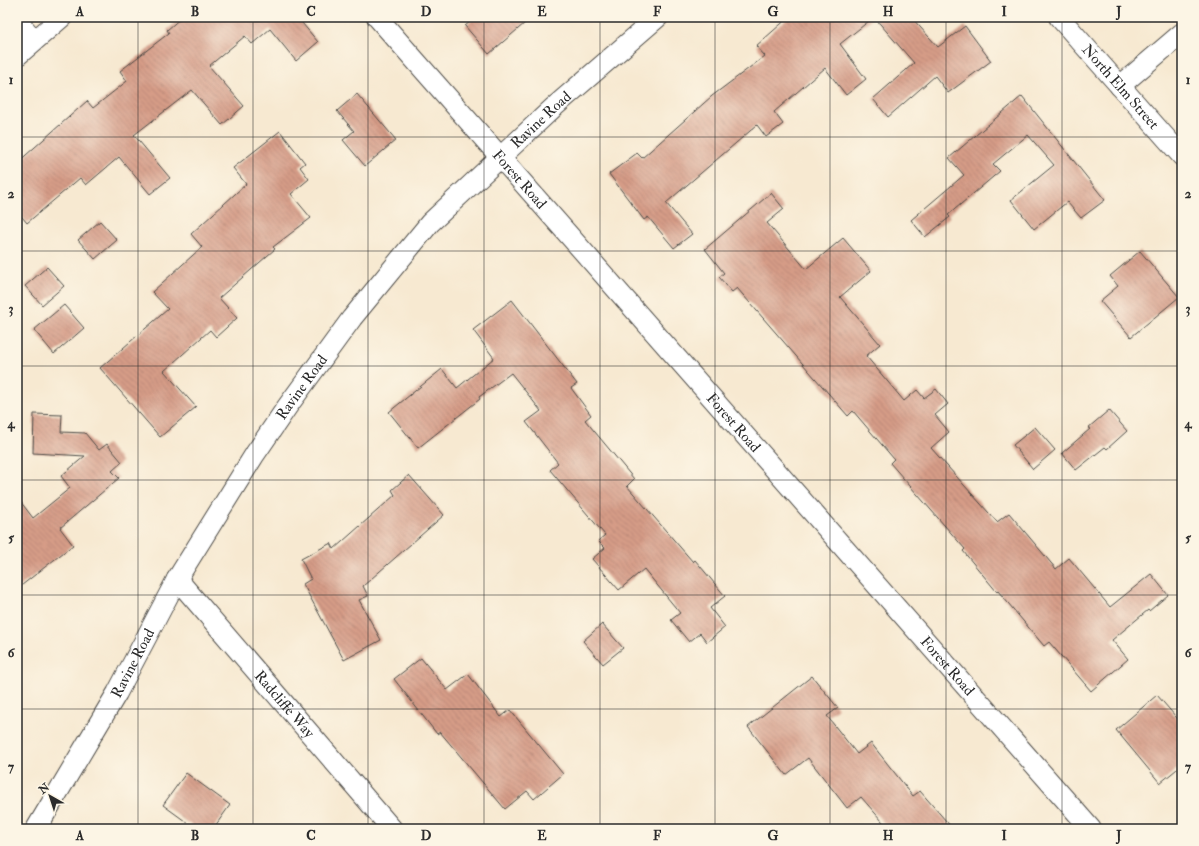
<svg xmlns="http://www.w3.org/2000/svg" width="1199" height="846" viewBox="0 0 1199 846" font-family="'IM FELL Double Pica',serif">
<style>
.building{fill:url(#building-back-hatch)}
.lines{fill:none;stroke-linecap:round;stroke-linejoin:round}
.minor-casing{stroke:#4a4844;stroke-width:22}
.minor{stroke:#fff;stroke-width:20}
.grid{fill:none;stroke:#2b2b2b;stroke-width:1;stroke-opacity:0.55}
.labels{text-anchor:middle;stroke-width:3;stroke-linejoin:round;paint-order:stroke}
.street-label{font-size:15px;fill:#2b2b2b;stroke:#fcf5e5}
.neatline{fill:none;stroke:#2b2b2b;stroke-width:1.5}
.grid-label{font-size:13px;text-anchor:middle;font-weight:bold;fill:#2b2b2b}
</style>
<defs>
<pattern id="building-back-hatch" width="6" height="6" patternUnits="userSpaceOnUse"><rect width="6" height="6" fill="#d69c87"/><path d="M-1 5l2 2M0 0l6 6M5-1l2 2" fill="none" stroke="#ae7f6f"/></pattern>
</defs>
<rect width="100%" height="100%" fill="#fcf5e5"/>
<filter id="ink" filterUnits="userSpaceOnUse"><feTurbulence type="fractalNoise" baseFrequency=".025" numOctaves="2"/><feDisplacementMap in="SourceGraphic" scale="8" xChannelSelector="R" yChannelSelector="G"/><feConvolveMatrix kernelMatrix="1 2 1 2 8 2 1 2 1" color-interpolation-filters="sRGB"/></filter>
<filter id="wash" filterUnits="userSpaceOnUse"><feTurbulence type="fractalNoise" baseFrequency=".012" numOctaves="4" result="noise"/><feDisplacementMap in="SourceGraphic" scale="16" xChannelSelector="R" yChannelSelector="G"/><feGaussianBlur stdDeviation="0.9" result="paint"/><feColorMatrix in="noise" values="0 0 0 0 0 0 0 0 0 0 0 0 0 0 0 0 0 1.4 0 .05"/><feComposite in="paint" operator="in"/></filter>
<g filter="url(#wash)">
<rect width="100%" height="100%" fill="#f7e9d1"/>
<g id="blocks">
<path class="building" d="M 182,17 L 297,17 L 318,42 L 296,61 L 270,29 L 252,44 L 245,36 L 209,66 L 244,106 L 222,125 L 192,90 L 134,135 L 170,178 L 150,194 L 119,157 L 86,185 L 80,178 L 27,223 L 17,211 L 17,163 L 87,101 L 93,108 L 127,81 L 120,71 L 169,33 L 167,30 Z
M 476,17 L 532,17 L 489,54 L 465,26 Z
M 789,17 L 911,17 L 938,47 L 965,26 L 991,61 L 948,93 L 935,76 L 888,117 L 873,99 L 914,63 L 874,17 L 840,44 L 866,79 L 846,95 L 825,68 L 774,112 L 783,124 L 766,137 L 757,125 L 666,203 L 692,234 L 674,248 L 648,217 L 644,220 L 609,174 L 637,153 L 642,158 L 712,96 L 765,56 L 756,46 Z
M 357,94 L 396,140 L 365,166 L 343,140 L 354,131 L 337,111 Z
M 1022,96 L 1105,200 L 1081,218 L 1067,202 L 1034,229 L 1011,200 L 1054,165 L 1028,135 L 993,164 L 1000,171 L 948,215 L 950,217 L 925,237 L 911,220 L 964,175 L 949,158 Z
M 280,131 L 305,163 L 300,167 L 309,179 L 291,194 L 311,218 L 273,247 L 275,249 L 219,298 L 237,318 L 216,337 L 210,330 L 164,371 L 196,407 L 160,437 L 100,368 L 168,309 L 152,292 L 202,247 L 191,234 L 246,184 L 233,168 Z
M 771,193 L 784,209 L 767,223 L 806,269 L 843,238 L 871,271 L 840,297 L 880,344 L 866,356 L 904,401 L 917,390 L 924,398 L 936,389 L 948,404 L 935,415 L 949,432 L 931,448 L 997,522 L 1009,513 L 1056,569 L 1069,558 L 1110,607 L 1151,574 L 1168,595 L 1149,611 L 1148,610 L 1112,640 L 1128,659 L 1091,691 L 1049,642 L 1044,646 L 998,591 L 997,592 L 963,551 L 965,549 L 890,463 L 894,459 L 853,411 L 848,416 L 737,288 L 732,292 L 719,277 L 724,273 L 705,249 Z
M 100,221 L 117,240 L 95,259 L 78,240 Z
M 1140,251 L 1179,297 L 1131,337 L 1100,301 L 1118,286 L 1110,276 Z
M 47,267 L 64,286 L 42,305 L 25,286 Z
M 512,300 L 577,384 L 571,388 L 591,415 L 585,420 L 634,479 L 627,486 L 693,562 L 695,560 L 725,596 L 710,608 L 725,627 L 707,642 L 700,633 L 689,642 L 671,620 L 680,613 L 644,569 L 619,590 L 592,559 L 605,548 L 598,541 L 605,535 L 550,470 L 558,463 L 526,422 L 541,411 L 511,373 L 479,397 L 480,399 L 418,448 L 389,412 L 442,369 L 457,388 L 494,358 L 473,330 Z
M 64,305 L 84,328 L 54,354 L 34,330 Z
M 1109,410 L 1127,431 L 1107,449 L 1105,447 L 1076,470 L 1062,453 L 1090,429 L 1088,428 Z
M 34,414 L 62,415 L 61,432 L 85,433 L 99,450 L 107,444 L 122,462 L 112,471 L 119,478 L 60,528 L 73,545 L 17,589 L 17,497 L 33,518 L 70,488 L 61,476 L 85,456 L 33,453 Z
M 1035,427 L 1055,450 L 1033,469 L 1013,445 Z
M 409,475 L 444,515 L 363,586 L 368,596 L 359,600 L 381,640 L 344,660 L 303,584 L 311,579 L 301,559 L 331,543 L 334,549 L 395,495 L 392,490 Z
M 602,624 L 623,648 L 603,664 L 583,641 Z
M 421,658 L 447,690 L 468,674 L 501,717 L 510,710 L 563,774 L 534,799 L 527,791 L 505,809 L 440,732 L 437,734 L 394,679 Z
M 812,676 L 838,708 L 827,716 L 857,754 L 871,743 L 913,796 L 920,791 L 953,829 L 889,829 L 861,797 L 847,808 L 808,758 L 786,775 L 748,727 Z
M 1157,695 L 1182,724 L 1182,765 L 1160,783 L 1116,730 Z
M 186,773 L 230,805 L 213,829 L 196,829 L 163,805 Z"/>
</g>
</g>
<g filter="url(#ink)">
<use href="#blocks" fill-opacity="0" stroke="#4a4844" stroke-width="1"/>
<g class="lines">
<g class="minor-casing">
<g id="minor">
<path id="s1" d="M 377,17 L 1091,829"/>
<path id="s2" d="M 1059,17 L 1182,156"/>
<path d="M 17,20 L 34,40"/>
<path d="M 17,56 L 62,17"/>
<path d="M 1120,86 L 1182,33"/>
<path id="s3" d="M 177,579 L 392,829"/>
<path id="s4" d="M 36,829 L 117,693 L 177,579 L 255,454 L 287,407 L 352,318 L 430,223 L 554,107 L 658,17"/>
</g>
</g>
<use href="#minor" class="minor"/>
</g>
</g>
<path class="grid" d="M 138,17 L 138,829M 253,17 L 253,829M 368,17 L 368,829M 484,17 L 484,829M 600,17 L 600,829M 715,17 L 715,829M 830,17 L 830,829M 946,17 L 946,829M 1062,17 L 1062,829M 17,137 L 1182,137M 17,251 L 1182,251M 17,366 L 1182,366M 17,480 L 1182,480M 17,595 L 1182,595M 17,709 L 1182,709"/>
<g class="labels">
<g class="street-label">
<text dy="5" stroke="none"><textPath href="#s2" startOffset="93">North Elm Street</textPath></text>
<text dy="5" stroke="none"><textPath href="#s4" startOffset="876">Ravine Road</textPath></text>
<text dy="5" stroke="none"><textPath href="#s1" startOffset="216">Forest Road</textPath></text>
<text dy="5" stroke="none"><textPath href="#s4" startOffset="516">Ravine Road</textPath></text>
<text dy="5" stroke="none"><textPath href="#s1" startOffset="540">Forest Road</textPath></text>
<text dy="5" stroke="none"><textPath href="#s4" startOffset="192">Ravine Road</textPath></text>
<text dy="5" stroke="none"><textPath href="#s1" startOffset="864">Forest Road</textPath></text>
<text dy="5" stroke="none"><textPath href="#s3" startOffset="165">Radcliffe Way</textPath></text>
</g>
</g>
<rect width="1199" height="846" fill="none" stroke="#fcf5e5" stroke-width="44"/>
<g transform="translate(50 796) rotate(321)" stroke="#fcf5e5" stroke-width="3" paint-order="stroke">
<path d="M0-3L7 15L0 10L-7 15Z" fill="#2b2b2b"/>
<text y="-6" font-size="11" font-weight="bold" text-anchor="middle" fill="#2b2b2b">N</text>
</g>
<rect x="22" y="22" width="1155" height="802" class="neatline"/>
<g class="grid-label">
<text x="80" y="16">A</text>
<text x="195" y="16">B</text>
<text x="311" y="16">C</text>
<text x="426" y="16">D</text>
<text x="542" y="16">E</text>
<text x="657" y="16">F</text>
<text x="773" y="16">G</text>
<text x="888" y="16">H</text>
<text x="1004" y="16">I</text>
<text x="1119" y="16">J</text>
<text x="11" y="84">1</text>
<text x="1188" y="84">1</text>
<text x="11" y="198">2</text>
<text x="1188" y="198">2</text>
<text x="11" y="313">3</text>
<text x="1188" y="313">3</text>
<text x="11" y="428">4</text>
<text x="1188" y="428">4</text>
<text x="11" y="542">5</text>
<text x="1188" y="542">5</text>
<text x="11" y="657">6</text>
<text x="1188" y="657">6</text>
<text x="11" y="771">7</text>
<text x="1188" y="771">7</text>
<text x="80" y="840">A</text>
<text x="195" y="840">B</text>
<text x="311" y="840">C</text>
<text x="426" y="840">D</text>
<text x="542" y="840">E</text>
<text x="657" y="840">F</text>
<text x="773" y="840">G</text>
<text x="888" y="840">H</text>
<text x="1004" y="840">I</text>
<text x="1119" y="840">J</text>
</g>
</svg>
